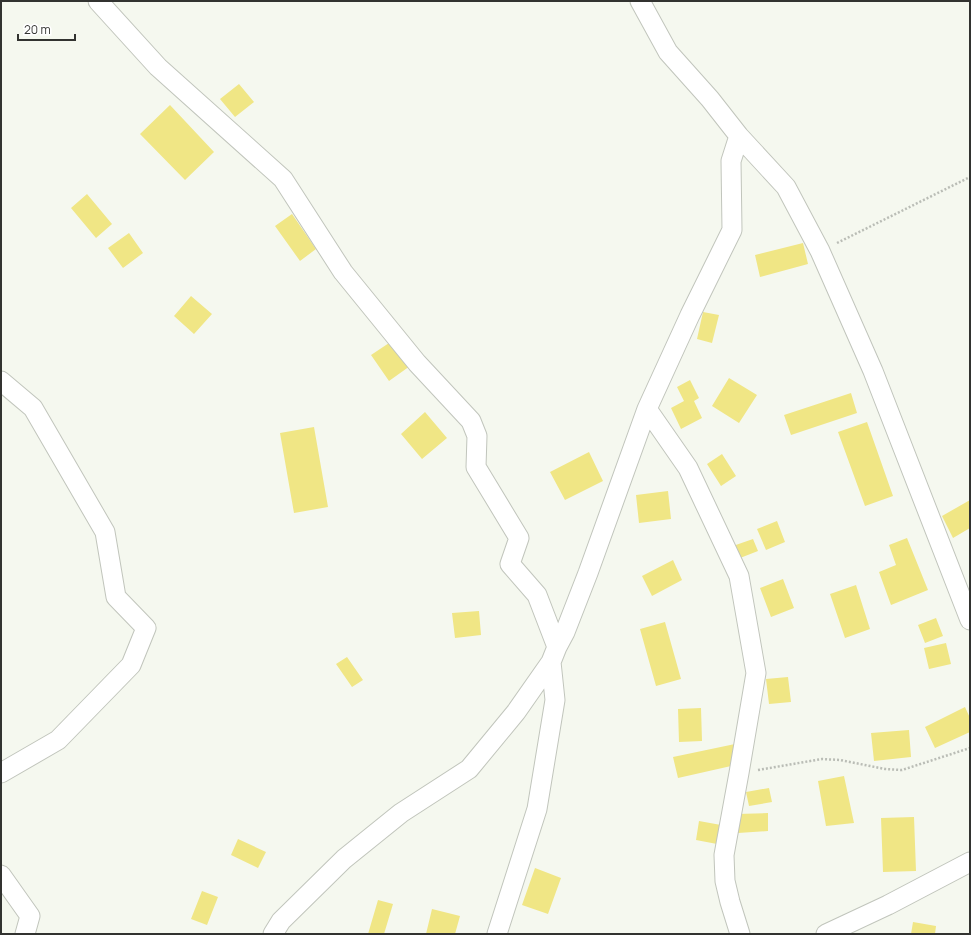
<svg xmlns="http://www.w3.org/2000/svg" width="971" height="935" viewBox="0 0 971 935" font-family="Manrope,sans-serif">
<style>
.building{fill:#f0e685}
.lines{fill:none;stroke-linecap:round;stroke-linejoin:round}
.street-casing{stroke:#c1c5bc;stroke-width:21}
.path{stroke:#babdb6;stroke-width:2.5;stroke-dasharray:2 2;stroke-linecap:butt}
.street{stroke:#fff;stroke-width:19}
</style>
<rect width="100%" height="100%" fill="#f5f8ef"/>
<path class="building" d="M 239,84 L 254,102 L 235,117 L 220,99 Z
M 170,105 L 214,152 L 185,180 L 140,134 Z
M 87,194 L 112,224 L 96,238 L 71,208 Z
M 292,214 L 316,249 L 300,261 L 275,226 Z
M 129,233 L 143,253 L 123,268 L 108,248 Z
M 803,243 L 808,264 L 760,277 L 755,255 Z
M 191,296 L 212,314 L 194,334 L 174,316 Z
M 703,312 L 719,315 L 712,343 L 697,339 Z
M 392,341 L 410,366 L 389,381 L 371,355 Z
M 729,378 L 757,395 L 739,423 L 712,406 Z
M 690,380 L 699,398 L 694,401 L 702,418 L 681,429 L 671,408 L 684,401 L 677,387 Z
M 851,393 L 857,413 L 791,435 L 784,415 Z
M 425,412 L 447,438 L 422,459 L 401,434 Z
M 867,422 L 893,496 L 865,506 L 838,432 Z
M 314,427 L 328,507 L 294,513 L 280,433 Z
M 589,452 L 603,481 L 565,500 L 550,472 Z
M 722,454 L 736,476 L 721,486 L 707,464 Z
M 668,491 L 671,519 L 639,523 L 636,495 Z
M 970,500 L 970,528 L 953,538 L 942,516 Z
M 777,521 L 785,542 L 766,550 L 757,529 Z
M 907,538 L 928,590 L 891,605 L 879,572 L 896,565 L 889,545 Z
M 753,539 L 758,551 L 735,560 L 730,547 Z
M 673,560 L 682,580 L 652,596 L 642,576 Z
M 783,579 L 794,608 L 771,617 L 760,588 Z
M 856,585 L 870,629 L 845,638 L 830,594 Z
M 479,611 L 481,635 L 455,638 L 452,613 Z
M 936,618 L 943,636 L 925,643 L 918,625 Z
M 665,622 L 681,679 L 656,686 L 640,629 Z
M 946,643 L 951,664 L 929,669 L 924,648 Z
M 347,657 L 363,680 L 352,687 L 336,664 Z
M 788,677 L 791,702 L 769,704 L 766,679 Z
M 965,707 L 970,718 L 970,732 L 935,748 L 925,727 Z
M 701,708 L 702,741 L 679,742 L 678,709 Z
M 909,730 L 911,757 L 874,761 L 871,733 Z
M 735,744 L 740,764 L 678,778 L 673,757 Z
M 844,776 L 854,823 L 826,826 L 818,781 Z
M 769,788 L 772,802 L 749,806 L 746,792 Z
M 768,813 L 768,831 L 738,833 L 737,814 Z
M 914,817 L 916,871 L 883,872 L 881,818 Z
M 699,821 L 721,825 L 717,844 L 696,840 Z
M 238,839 L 266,852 L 258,868 L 231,855 Z
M 535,868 L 561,878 L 548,914 L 522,905 Z
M 202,891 L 218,897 L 207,925 L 191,919 Z
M 378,900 L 393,904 L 384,934 L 368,934 Z
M 432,909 L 460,916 L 455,934 L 426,934 Z
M 913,922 L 936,926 L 935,934 L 911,934 Z"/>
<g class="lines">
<g class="street-casing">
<path id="street" d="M 98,1 L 158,67 L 283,179 L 343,272 L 417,363 L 471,421 L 477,436 L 476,467 L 519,538 L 510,564 L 537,595 L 557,647
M 640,1 L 668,52 L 710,99 L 739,136 L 786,187 L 820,251 L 873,371 L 970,620
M 739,136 L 731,161 L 732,230 L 690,315 L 647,409 L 688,468 L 739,576 L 756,673 L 739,773 L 724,855 L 725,881 L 730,902 L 740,934
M 1,381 L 33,408 L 105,532 L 116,597 L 146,628 L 131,665 L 58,740 L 1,773
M 1,875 L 30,916 L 25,934
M 273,934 L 281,921 L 344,859 L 401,813 L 469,769 L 516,712 L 551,662 L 557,647 L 565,632 L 588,573 L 647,409
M 497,934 L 537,809 L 555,700 L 551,662
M 826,934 L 888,905 L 970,862"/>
</g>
<path class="path" d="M 837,243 L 970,177
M 758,770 L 822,759 L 840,760 L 885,769 L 902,770 L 970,748"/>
<use href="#street" class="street"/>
</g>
<rect width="971" height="935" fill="none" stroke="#323330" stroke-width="4"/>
<path d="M18 34v6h57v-6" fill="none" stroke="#323330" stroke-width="2"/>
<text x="24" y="34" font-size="12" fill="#323330" stroke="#ffffff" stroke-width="3" paint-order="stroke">20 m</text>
</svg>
